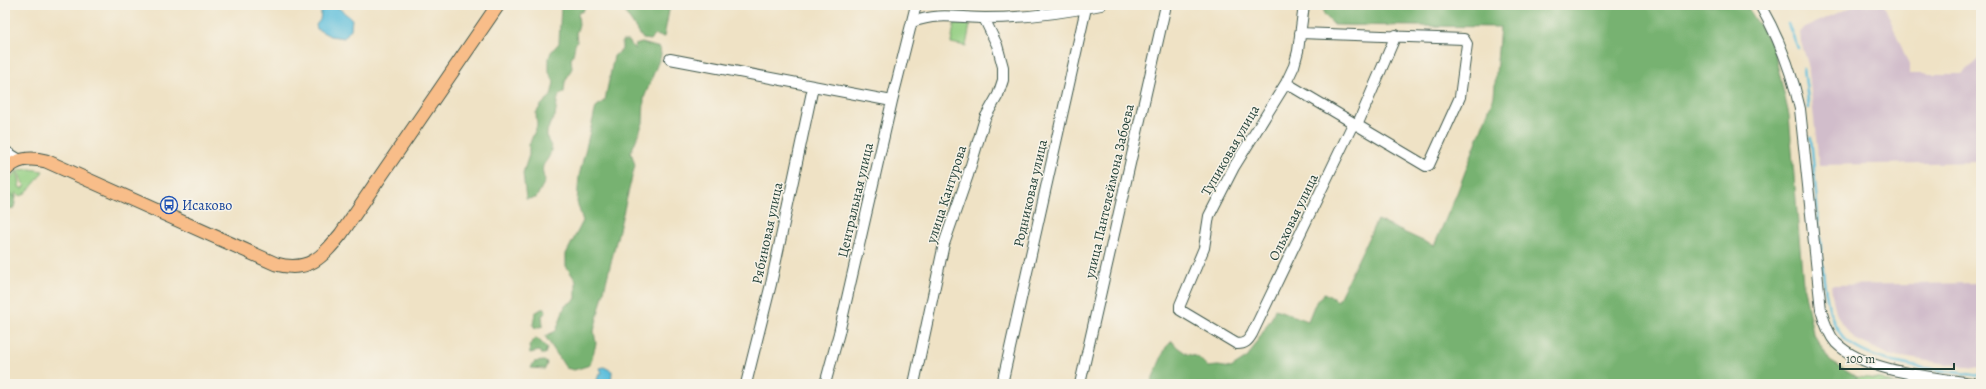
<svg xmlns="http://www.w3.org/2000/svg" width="1986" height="389" viewBox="0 0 1986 389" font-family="Alegreya,serif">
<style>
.industrial{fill:#d1bdcb}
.green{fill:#94cf83;stroke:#5a865c}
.forest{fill:#77b271;stroke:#4b7852}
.water{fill:#5ebfdc;stroke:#3e7e88}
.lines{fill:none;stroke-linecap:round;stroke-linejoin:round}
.stream{stroke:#5ebfdc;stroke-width:2.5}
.minor-casing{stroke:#3e564a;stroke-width:12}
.major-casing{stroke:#3e564a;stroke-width:15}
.minor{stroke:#fff;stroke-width:10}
.major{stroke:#f8bd89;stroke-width:13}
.labels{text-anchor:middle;stroke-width:3;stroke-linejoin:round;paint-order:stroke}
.street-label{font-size:14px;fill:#1f3d34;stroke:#f7f3e8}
.transit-label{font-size:14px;fill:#164399;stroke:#f7f3e8;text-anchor:start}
</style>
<rect width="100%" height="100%" fill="#f7f3e8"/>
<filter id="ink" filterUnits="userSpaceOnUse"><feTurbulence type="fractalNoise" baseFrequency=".025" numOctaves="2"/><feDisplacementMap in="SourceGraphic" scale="8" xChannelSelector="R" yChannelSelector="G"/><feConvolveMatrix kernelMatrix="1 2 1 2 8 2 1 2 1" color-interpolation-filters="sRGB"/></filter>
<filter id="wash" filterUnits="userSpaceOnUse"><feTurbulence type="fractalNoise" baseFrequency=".012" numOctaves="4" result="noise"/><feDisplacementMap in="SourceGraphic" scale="16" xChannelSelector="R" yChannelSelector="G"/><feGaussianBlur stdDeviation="0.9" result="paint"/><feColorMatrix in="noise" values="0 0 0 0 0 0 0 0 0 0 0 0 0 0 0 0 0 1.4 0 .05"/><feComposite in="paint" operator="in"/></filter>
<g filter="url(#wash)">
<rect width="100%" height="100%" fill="#efe2c5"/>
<path class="industrial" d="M 1856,5 L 1884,5 L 1909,65 L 1909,74 L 1962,74 L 1981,55 L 1981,162 L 1819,165 L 1808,64 L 1801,42 L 1800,32 L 1803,28 Z
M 1981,283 L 1981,369 L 1889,355 L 1857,340 L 1848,332 L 1837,315 L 1833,300 L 1831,285 Z"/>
<path class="green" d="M 955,19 L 971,20 L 966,46 L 951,43 Z
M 30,169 L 43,171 C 37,181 31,188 22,196 L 15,193 L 16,197 L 5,192 L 5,185 L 17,171 L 20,182 L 19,186 L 20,188 L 24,188 L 25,185 L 22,181 L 18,170 Z
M 1856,377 L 1881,379 L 1896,384 L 1855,384 Z"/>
<path class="forest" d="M 561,5 L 586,5 L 583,11 L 578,13 L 579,25 L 576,33 L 577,41 C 573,47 575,53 571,59 L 572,68 L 565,82 L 564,92 L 559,95 C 556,102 557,109 555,116 C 552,123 546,128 547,136 C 547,142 552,144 551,150 C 548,166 538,160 545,181 L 536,198 L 526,199 L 523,173 L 529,155 L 529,145 L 537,126 L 536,113 L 542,104 L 551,96 L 554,82 L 549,72 L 549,58 L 551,52 L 559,43 Z
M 627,5 L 670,5 L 664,37 L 655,35 L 650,40 L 643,39 L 626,14 Z
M 1323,5 L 1746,5 L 1773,46 L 1789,115 L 1803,284 L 1813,333 L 1830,361 L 1856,377 L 1855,384 L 1150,384 L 1166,347 L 1172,341 L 1177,347 L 1187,354 L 1198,357 L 1208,367 L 1218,366 L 1231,368 L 1248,357 L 1272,317 L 1275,309 L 1308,321 L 1314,306 L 1324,293 L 1338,301 L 1377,220 L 1434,246 L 1457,193 L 1494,96 L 1500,27 L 1334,25 L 1324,14 Z
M 622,41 L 629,41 L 635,50 L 635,45 L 642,43 L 660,48 L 661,55 L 644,98 L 643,123 L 631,152 L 635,165 L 594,331 L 596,344 L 590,365 L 574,370 L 566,368 L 545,336 L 556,331 L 565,306 L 576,299 L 576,281 L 566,266 L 566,254 L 583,221 L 577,202 L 579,176 L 596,107 L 605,100 L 614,56 L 622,50 Z
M 5,192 L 16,197 L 14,208 L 5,209 Z
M 543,308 L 545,308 L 546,313 L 542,315 L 543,326 L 535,328 L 533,325 L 535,313 Z
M 535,339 L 538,339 L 547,348 L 545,354 L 541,354 L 539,351 L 530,353 L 529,345 Z
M 544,361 L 547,363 L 545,369 L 531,368 L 534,362 Z"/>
<path class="water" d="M 322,5 L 335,5 L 352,19 L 351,29 L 344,38 L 330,36 L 317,29 L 316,25 L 320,20 Z
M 604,367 L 612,371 L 611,384 L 596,383 L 599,374 L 602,373 L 600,368 Z"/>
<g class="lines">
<path class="stream" d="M 1788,24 L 1798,48
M 1804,69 L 1809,108
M 1811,138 L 1824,281 C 1827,301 1830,322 1844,338 C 1869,366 1945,370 1981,376"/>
</g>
</g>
<g filter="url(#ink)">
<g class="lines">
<g class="minor-casing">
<path id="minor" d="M 1304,5 L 1298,51 L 1294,66 L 1286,83 L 1234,167 L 1209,216 L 1204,248 L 1180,305 L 1180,310 L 1237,344 C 1245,344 1248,341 1252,334 L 1351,128 L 1359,121 L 1396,35
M 1760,5 C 1779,38 1792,72 1800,109 L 1821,310 C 1824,321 1828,334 1836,343 C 1866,373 1937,377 1977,384
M 912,22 C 939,12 959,18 985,18 C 1024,18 1063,13 1101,5
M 670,59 L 892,101
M 1286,83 L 1426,166 L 1429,165 L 1460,97 L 1467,44 L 1464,39 L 1300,33
M 5,151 L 20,160
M 746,384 L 771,284 L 813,87
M 825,384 L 839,333 L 892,101 L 916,5
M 914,384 L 944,244 L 968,175 L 985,118 L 998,95 L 1003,80 L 1003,67 L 997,45 L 984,18
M 1002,384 L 1086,8
M 1080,384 L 1166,5"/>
</g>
<g class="major-casing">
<path id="major" d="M 5,171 C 16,158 30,157 46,161 L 276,264 C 309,273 322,257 341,234 L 498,5"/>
</g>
<use href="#minor" class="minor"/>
<use href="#major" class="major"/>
</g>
</g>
<defs>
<g id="bus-ring" transform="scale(0.9)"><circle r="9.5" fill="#f7f3e8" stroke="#1a4fb4" stroke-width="1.5"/><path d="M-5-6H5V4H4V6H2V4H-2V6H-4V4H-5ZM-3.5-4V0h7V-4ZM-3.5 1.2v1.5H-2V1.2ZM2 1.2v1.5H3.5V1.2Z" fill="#1a4fb4"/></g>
</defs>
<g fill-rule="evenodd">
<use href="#bus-ring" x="169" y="205"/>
</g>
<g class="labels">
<g class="street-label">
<text transform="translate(1230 150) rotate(-60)" y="5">Тупиковая улица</text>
<text transform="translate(1109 191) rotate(-77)" y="5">улица Пантелеймона Забоева</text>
<text transform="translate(1030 193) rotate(-77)" y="5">Родниковая улица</text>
<text transform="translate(946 194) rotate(-72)" y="5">улица Кантурова</text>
<text transform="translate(855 200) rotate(-77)" y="5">Центральная улица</text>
<text transform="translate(1293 217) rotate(-64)" y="5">Ольховая улица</text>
<text transform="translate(767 233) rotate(-78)" y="5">Рябиновая улица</text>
</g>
<g class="transit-label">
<text x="182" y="210">Исаково</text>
</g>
</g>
<rect width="1986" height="389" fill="none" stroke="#f7f3e8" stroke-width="20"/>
<path d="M1840 363v6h114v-6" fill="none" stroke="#1f3d34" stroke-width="2"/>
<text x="1846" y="363" font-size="12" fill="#1f3d34" stroke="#f7f3e8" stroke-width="3" paint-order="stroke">100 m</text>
</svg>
